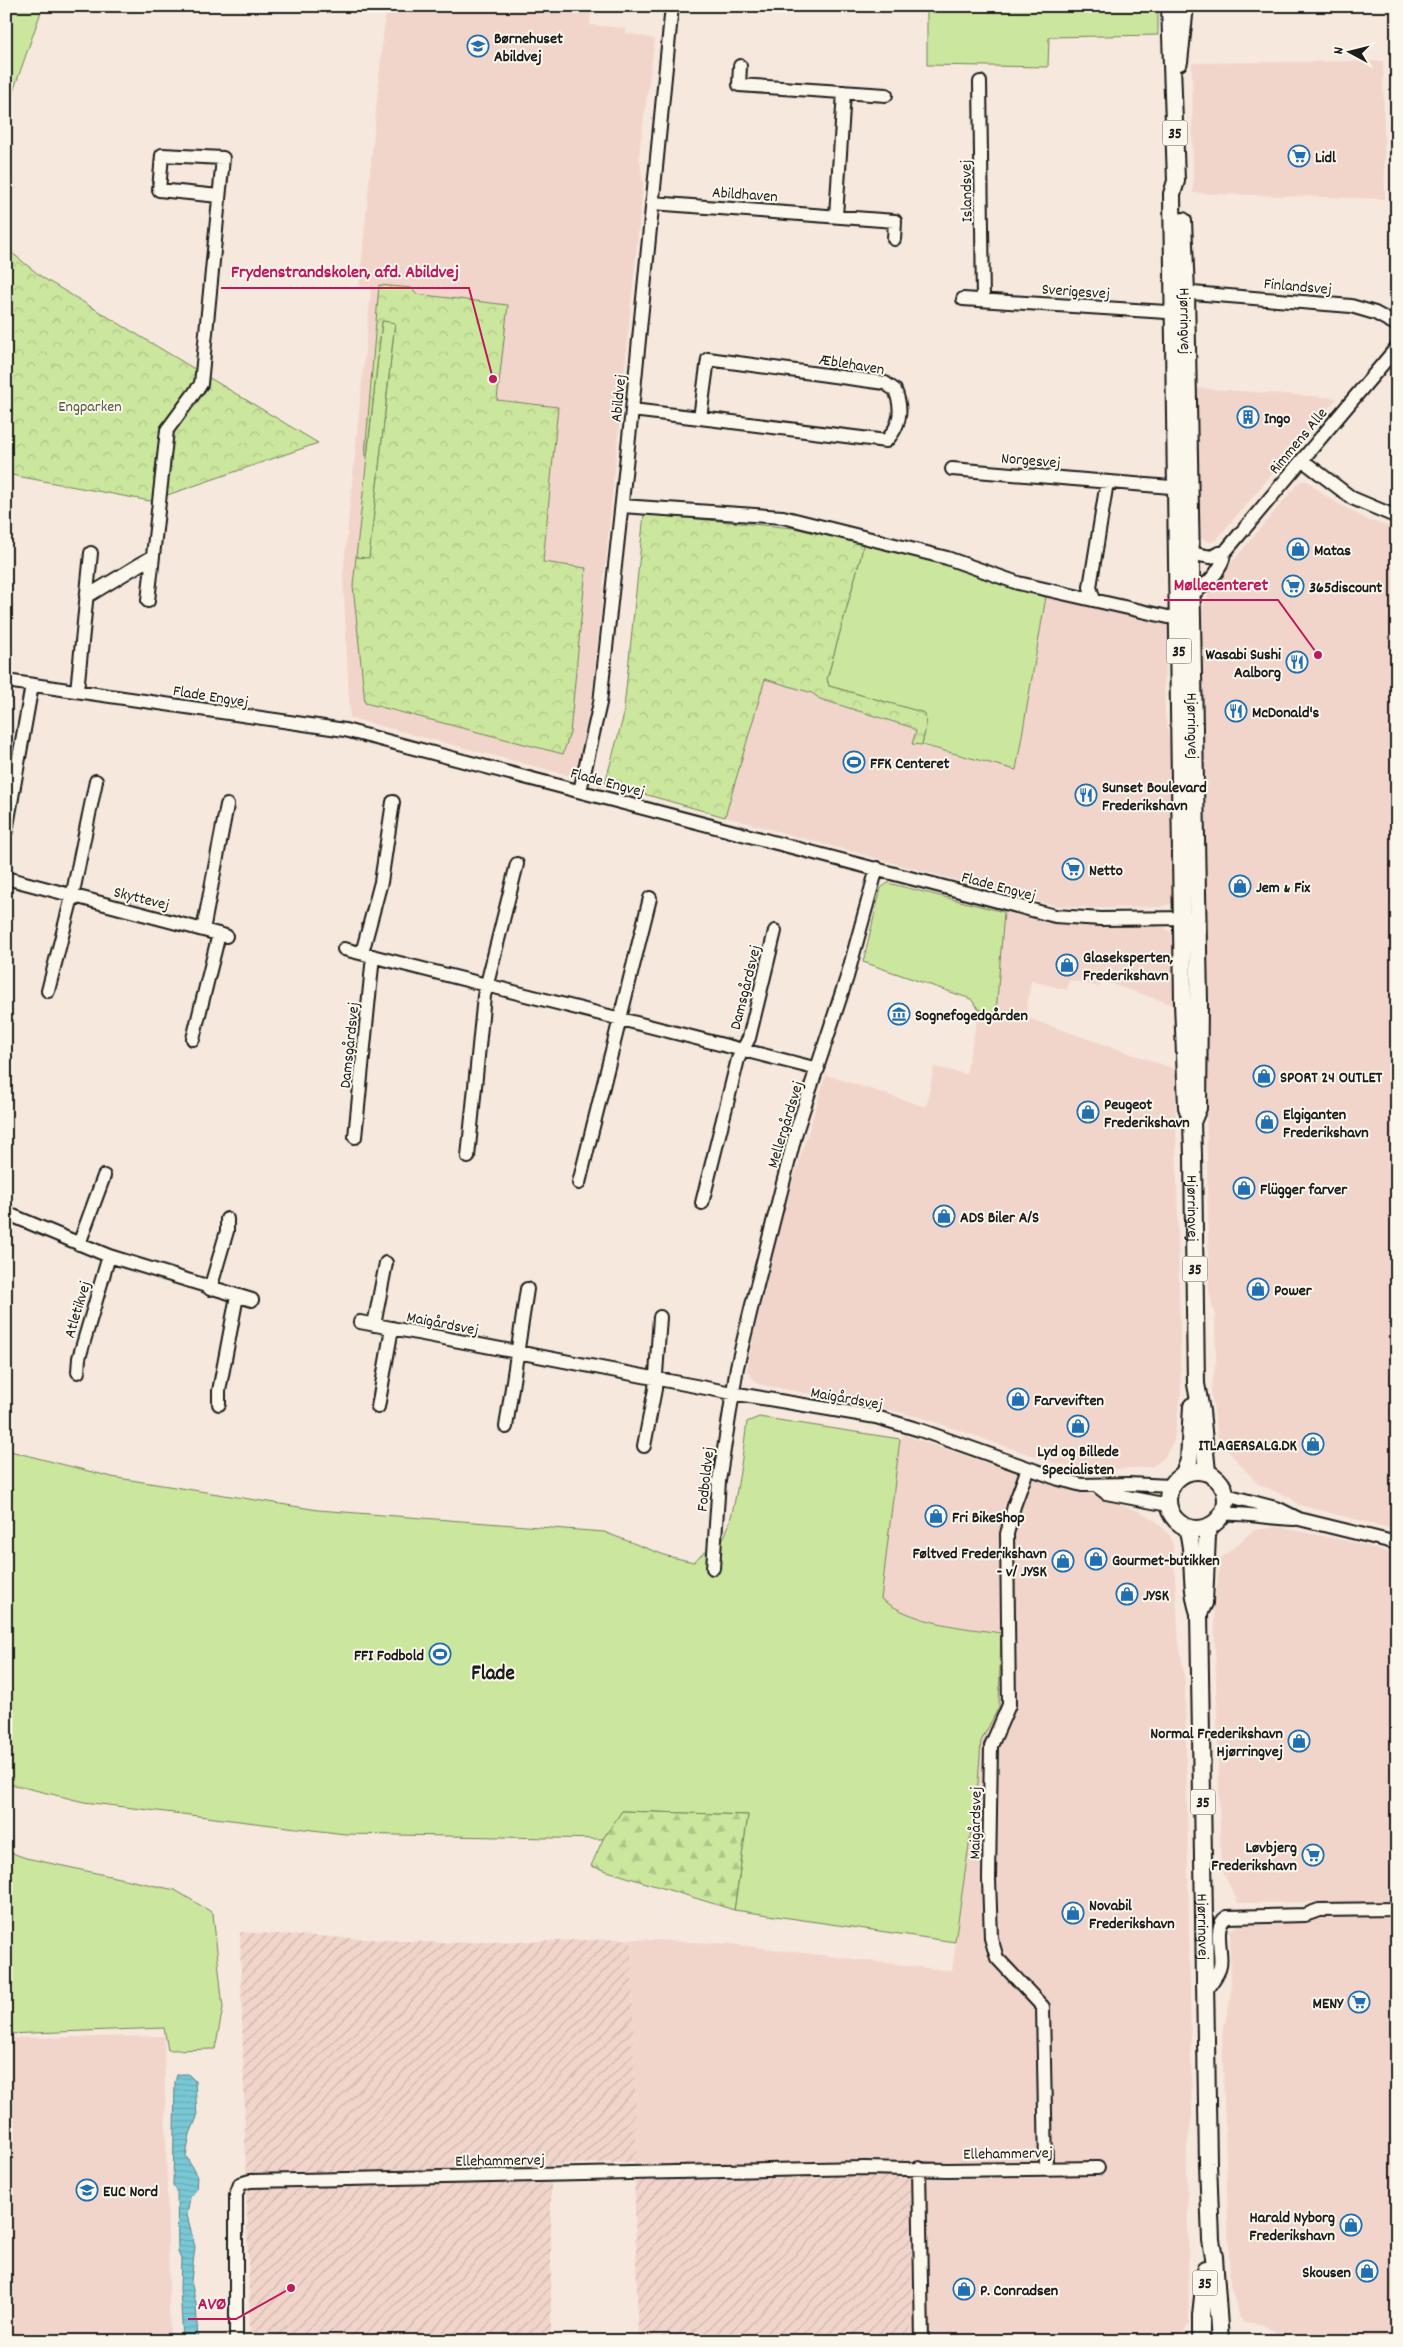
<svg xmlns="http://www.w3.org/2000/svg" width="1403" height="2347" viewBox="0 0 1403 2347" font-family="Dekko,sans-serif">
<style>
.built{fill:#f1d5cb}
.industrial{fill:url(#industrial-furrows)}
.green{fill:#cbe69d;stroke:#74815c}
.forest{fill:url(#forest-firs);stroke:#74815c}
.park{fill:url(#park-crowns);stroke:#74815c}
.water{fill:url(#water-rules);stroke:#54838b}
.lines{fill:none;stroke-linecap:round;stroke-linejoin:round}
.minor-casing{stroke:#1c1c1c;stroke-width:16}
.major-casing{stroke:#1c1c1c;stroke-width:20}
.minor{stroke:#fbf7ec;stroke-width:12}
.major{stroke:#fbf7ec;stroke-width:16}
.labels{text-anchor:middle;stroke-width:4;stroke-linejoin:round;paint-order:stroke}
.shield{fill:#fbf7ec;stroke:#5f5e5a;stroke-width:1}
.shield-label{font-size:15px;font-weight:bold;fill:#1c1c1c}
.poi-label{font-size:16px;font-weight:bold;fill:#1c1c1c;stroke:#fbf7ec;text-anchor:start}
.street-label{font-size:16px;fill:#1c1c1c;stroke:#fbf7ec}
.park-label{font-size:16px;fill:#515943;stroke:#fbf7ec}
.district-label{font-size:21px;font-weight:bold;fill:#1c1c1c;stroke:#fbf7ec}
.leader{fill:none;stroke:#c2185b;stroke-width:2}
.callout-dot{fill:#c2185b;stroke:#fbf7ec;stroke-width:2}
.callout-label{font-size:18px;text-anchor:middle;font-weight:bold;fill:#c2185b;stroke:#fbf7ec;stroke-width:4;stroke-linejoin:round;paint-order:stroke}
</style>
<defs>
<pattern id="industrial-furrows" width="10" height="10" patternUnits="userSpaceOnUse" patternTransform="scale(1.25)"><rect width="10" height="10" fill="#f1d5cb"/><path d="M-1 1l2-2M0 10L10 0M9 11l2-2" fill="none" stroke="#ceb6ae"/></pattern>
<pattern id="forest-firs" width="22" height="20" patternUnits="userSpaceOnUse" patternTransform="scale(1.25)"><rect width="22" height="20" fill="#cbe69d"/><path d="M5 1l3.5 6h-7zM16 11l3.5 6h-7z" fill="#aec587"/></pattern>
<pattern id="park-crowns" width="20" height="18" patternUnits="userSpaceOnUse" patternTransform="scale(1.25)"><rect width="20" height="18" fill="#cbe69d"/><path d="M2 6a3 3 0 1 1 6 0M12 15a3 3 0 1 1 6 0" fill="none" stroke="#aec587"/></pattern>
<pattern id="water-rules" width="6" height="5" patternUnits="userSpaceOnUse" patternTransform="scale(1.25)"><rect width="6" height="5" fill="#79c8d5"/><path d="M0 2.5h6" fill="none" stroke="#68abb6"/></pattern>
</defs>
<rect width="100%" height="100%" fill="#f6e8dd"/>
<filter id="ink" filterUnits="userSpaceOnUse"><feTurbulence type="fractalNoise" baseFrequency=".02" numOctaves="2"/><feDisplacementMap in="SourceGraphic" scale="10" xChannelSelector="R" yChannelSelector="G"/><feConvolveMatrix kernelMatrix="1 2 1 2 8 2 1 2 1" color-interpolation-filters="sRGB"/></filter>
<g filter="url(#ink)">
<path class="built" d="M 386,6 L 592,6 L 590,25 L 625,28 L 626,33 L 655,39 L 639,154 L 643,184 L 590,719 L 575,777 L 350,718 L 343,577 L 371,289 L 359,288 Z
M 1383,61 L 1385,199 L 1193,193 L 1192,63 Z
M 1196,388 L 1337,398 L 1215,541 L 1210,542 L 1198,537 Z
M 1300,481 L 1308,481 L 1327,497 L 1368,520 L 1397,529 L 1397,1530 L 1299,1505 L 1291,1498 L 1258,1484 L 1218,1440 L 1211,1391 L 1216,1361 L 1215,1316 L 1209,1290 L 1199,625 L 1204,603 L 1217,580 Z
M 1047,594 L 1168,622 L 1168,649 L 1164,681 L 1165,715 L 1170,744 L 1173,903 L 1161,907 L 1100,908 L 1057,906 L 1007,894 L 725,817 L 765,679 L 812,693 L 820,699 L 910,727 L 917,730 L 913,744 L 1016,770 Z
M 1004,912 L 1051,922 L 1147,924 L 1165,928 L 1172,934 L 1174,1005 L 1102,981 L 1100,987 L 1069,980 L 1067,990 L 1031,981 L 1025,1017 L 1175,1069 L 1181,1392 L 1174,1441 L 1163,1459 L 1151,1467 L 1100,1470 L 1057,1464 L 923,1418 L 878,1407 L 757,1384 L 747,1370 L 753,1338 L 780,1222 L 826,1075 L 926,1107 L 934,1067 L 966,1074 L 979,1010 L 996,1013 Z
M 904,1435 L 1042,1482 L 1087,1493 L 1138,1511 L 1155,1520 L 1170,1536 L 1173,1545 L 1179,1643 L 1185,1680 L 1192,2116 L 1187,2147 L 1189,2324 L 1178,2341 L 911,2341 L 911,2159 L 637,2163 L 631,1939 L 730,1944 L 952,1971 L 978,1783 L 981,1741 L 999,1707 L 1001,1633 L 940,1624 L 896,1610 L 881,1599 L 900,1439 Z
M 1278,1527 L 1348,1541 L 1397,1554 L 1397,1901 L 1238,1903 L 1221,1868 L 1214,1607 L 1220,1559 L 1254,1530 Z
M 1397,1917 L 1397,2341 L 1280,2341 L 1273,2331 L 1261,2324 L 1244,2322 L 1240,2318 L 1230,2285 L 1222,2036 L 1231,1996 L 1230,1930 L 1247,1920 Z
M 164,2036 L 170,2341 L 6,2341 L 6,2038 Z"/>
<path class="industrial" d="M 240,1932 L 442,1943 L 631,1939 L 637,2163 L 911,2159 L 911,2341 L 638,2341 L 634,2162 L 551,2165 L 551,2341 L 250,2341 Z"/>
<path class="green" d="M 6,6 L 43,6 L 6,112 Z
M 927,6 L 1158,6 L 1158,35 L 1049,37 L 1048,67 L 927,65 Z
M 382,321 L 395,322 L 369,559 L 356,557 Z
M 863,544 L 947,564 L 1011,588 L 1046,597 L 1016,770 L 922,745 L 926,726 L 924,713 L 829,686 L 827,679 L 861,556 Z
M 888,883 L 1004,912 L 996,1013 L 979,1010 L 971,999 L 863,962 L 881,888 Z
M 759,1417 L 900,1439 L 881,1599 C 916,1624 960,1627 1001,1633 L 999,1707 L 981,1741 L 978,1783 L 955,1942 L 734,1910 L 748,1815 L 622,1811 L 603,1839 L 345,1834 L 84,1802 L 6,1783 L 6,1450 L 112,1477 L 318,1510 L 604,1532 L 667,1556 L 694,1562 C 703,1551 712,1550 721,1541 C 734,1529 744,1443 747,1422 Z
M 6,1851 L 26,1858 L 175,1890 L 213,1913 L 223,2008 L 215,2049 L 168,2050 L 164,2028 L 6,2034 Z"/>
<path class="forest" d="M 622,1811 L 748,1815 L 734,1910 L 591,1866 L 603,1839 Z"/>
<path class="park" d="M 6,248 L 43,278 L 318,443 L 150,501 L 6,474 Z
M 379,285 L 412,288 L 416,294 L 508,305 L 497,400 L 558,407 L 543,562 L 586,568 L 570,733 L 563,754 L 365,703 L 353,586 L 356,557 L 369,558 L 395,323 L 382,321 L 367,455 L 365,455 Z
M 644,514 L 794,528 L 863,544 L 861,556 L 827,679 L 829,686 L 925,713 L 926,726 L 922,745 L 912,744 L 916,731 L 910,727 L 820,699 L 812,693 L 765,679 L 725,817 L 605,783 L 623,718 Z"/>
<path class="water" d="M 182,2074 L 188,2074 L 195,2081 L 197,2117 L 190,2134 L 186,2156 L 197,2177 L 196,2190 L 190,2197 L 187,2215 L 195,2247 L 191,2281 L 196,2304 L 198,2341 L 183,2341 L 180,2288 L 181,2259 L 178,2252 L 177,2191 L 173,2185 L 175,2082 L 177,2075 Z"/>
<g class="lines">
<g class="minor-casing">
<path id="minor" d="M 740,66 L 739,85 L 886,95
M 980,82 L 983,300
M 652,203 L 895,221 L 894,239
M 836,216 L 844,92
M 1192,293 L 1351,306 L 1375,313 L 1397,325
M 963,299 L 1182,313
M 632,410 L 700,418 L 708,359 L 885,383 L 895,390 C 903,409 901,425 886,441 L 700,418
M 1302,460 L 1352,498 L 1397,517
M 952,469 L 1183,488
M 622,506 L 783,517 L 947,558 L 1018,583 L 1168,617 L 1186,618
M 1183,552 L 1211,557 L 1219,553 L 1224,553
M 1186,594 C 1202,593 1223,570 1224,553 L 1397,347
M 86,597 L 152,557
M 1094,600 L 1090,587 L 1107,482
M 148,601 L 167,430 L 201,384 L 223,158 L 162,155 L 159,190 L 219,196
M 6,681 L 345,730 L 1055,916 L 1101,919 L 1191,918
M 77,691 L 91,553
M 580,791 L 600,703 L 632,410 L 672,6
M 6,831 L 32,685
M 6,878 L 226,936
M 203,930 L 227,805
M 344,949 L 818,1069
M 362,953 L 381,882 L 393,802
M 48,991 L 72,897 L 96,781
M 193,1039 L 219,934
M 355,1137 L 373,956
M 468,1157 L 484,996 L 517,864
M 579,1183 L 650,898
M 702,1203 L 738,1059 L 749,1038 L 775,931
M 6,1213 L 109,1256 L 252,1300
M 79,1244 L 104,1176
M 210,1289 L 227,1231 L 227,1219
M 360,1322 L 732,1393 L 876,1417 L 920,1430 L 1059,1479 L 1082,1485 L 1128,1484 L 1171,1486
M 374,1325 L 386,1263
M 78,1372 L 79,1358 L 109,1256
M 219,1404 L 219,1391 L 237,1296
M 378,1407 L 392,1328
M 506,1427 L 527,1289
M 644,1446 L 655,1389 L 660,1317
M 1028,1468 L 1014,1506 L 1007,1534 L 1009,1705 L 991,1746 L 989,1879 L 991,1938 L 997,1958 L 1043,2007 L 1046,2167
M 1097,1486 L 1106,1493 L 1168,1505
M 1226,1495 L 1279,1509 L 1299,1519 L 1397,1543
M 1223,1514 C 1245,1512 1271,1519 1295,1519
M 713,1568 L 719,1481 L 737,1367 L 751,1309 L 796,1132 L 847,977 L 877,868
M 1206,1990 C 1210,1984 1219,1974 1220,1966 C 1223,1951 1212,1926 1227,1917 L 1305,1915 L 1319,1910 L 1397,1909
M 919,2168 L 922,2341
M 236,2341 L 236,2195 L 240,2184 L 250,2181 L 865,2168 L 947,2170 L 1098,2168"/>
</g>
<g class="major-casing">
<g id="major">
<path id="s1" d="M 1170,6 L 1176,181 L 1172,194 L 1183,1002 L 1187,1107 L 1192,1122 L 1193,1155 L 1196,1384 L 1201,1411 L 1207,1472"/>
<path d="M 1179,62 L 1185,6"/>
<path id="s2" d="M 1183,221 L 1186,292 L 1199,1002 L 1198,1108 L 1192,1122"/>
<circle cx="1197" cy="1500" r="29"/>
<path d="M 1184,1473 L 1189,1461 L 1192,1406"/>
<path id="s3" d="M 1187,1528 C 1196,1555 1189,1585 1199,1613 L 1208,2163 L 1211,2240 L 1214,2257 L 1220,2341"/>
<path d="M 1200,1611 L 1204,1603 L 1207,1535 L 1210,1526"/>
<path d="M 1201,2341 L 1201,2315 L 1206,2269"/>
</g>
</g>
<use href="#minor" class="minor"/>
<use href="#major" class="major"/>
</g>
</g>
<defs>
<g id="school-ring" transform="scale(1.125)"><circle r="9.5" fill="#fbf7ec" stroke="#1f6fb2" stroke-width="1.5"/><path d="M0-5L7-2L0 1L-7-2ZM-4 1L0 2.5L4 1V4Q0 6-4 4Z" fill="#1f6fb2"/></g>
<g id="supermarket-ring" transform="scale(1.125)"><circle r="9.5" fill="#fbf7ec" stroke="#1f6fb2" stroke-width="1.5"/><path d="M-6-5.5h2.5l.6 2H6L4.5 2H-2.5L-4.4-4H-6ZM-1.5 3.2a1.3 1.3 0 1 0 .1 0ZM3 3.2a1.3 1.3 0 1 0 .1 0Z" fill="#1f6fb2"/></g>
<g id="building-ring" transform="scale(1.125)"><circle r="9.5" fill="#fbf7ec" stroke="#1f6fb2" stroke-width="1.5"/><path d="M-4-6H4V6H1V3H-1V6H-4ZM-2.5-4.3h1.7v1.8h-1.7ZM.8-4.3h1.7v1.8H.8ZM-2.5-1h1.7V.8h-1.7ZM.8-1h1.7V.8H.8Z" fill="#1f6fb2"/></g>
<g id="shop-ring" transform="scale(1.125)"><circle r="9.5" fill="#fbf7ec" stroke="#1f6fb2" stroke-width="1.5"/><path d="M-5-2.5h2.3a2.7 3.5 0 0 1 5.4 0H5L5.5 6h-11ZM-1.5-2.5h3a1.5 2.3 0 0 0-3 0Z" fill="#1f6fb2"/></g>
<g id="restaurant-ring" transform="scale(1.125)"><circle r="9.5" fill="#fbf7ec" stroke="#1f6fb2" stroke-width="1.5"/><path d="M-5-6h1v4h1v-4h1v4h1v-4h1v5L-1.5 .5V6h-2V.5L-5-1ZM5-6V6H3V1.5H1.5Q1.5-4 5-6Z" fill="#1f6fb2"/></g>
<g id="stadium-ring" transform="scale(1.125)"><circle r="9.5" fill="#fbf7ec" stroke="#1f6fb2" stroke-width="1.5"/><path d="M0-5a6.5 5 0 1 0 0 10a6.5 5 0 1 0 0-10ZM-3.5-1.8h7v3.6h-7Z" fill="#1f6fb2"/></g>
<g id="museum-ring" transform="scale(1.125)"><circle r="9.5" fill="#fbf7ec" stroke="#1f6fb2" stroke-width="1.5"/><path d="M0-6L6-3V-2H-6V-3ZM-5-1h2V3h-2ZM-1-1h2V3h-2ZM3-1h2V3H3ZM-6 4H6V6H-6Z" fill="#1f6fb2"/></g>
<g id="university-ring" transform="scale(1.125)"><circle r="9.5" fill="#fbf7ec" stroke="#1f6fb2" stroke-width="1.5"/><path d="M0-5L7-2L0 1L-7-2ZM-4 1L0 2.5L4 1V4Q0 6-4 4Z" fill="#1f6fb2"/></g>
</defs>
<g fill-rule="evenodd">
<use href="#school-ring" x="478" y="46"/>
<use href="#supermarket-ring" x="1299" y="156"/>
<use href="#building-ring" x="1248" y="417"/>
<use href="#shop-ring" x="1298" y="549"/>
<use href="#supermarket-ring" x="1293" y="586"/>
<use href="#restaurant-ring" x="1297" y="662"/>
<use href="#restaurant-ring" x="1236" y="711"/>
<use href="#stadium-ring" x="854" y="762"/>
<use href="#restaurant-ring" x="1086" y="795"/>
<use href="#supermarket-ring" x="1073" y="869"/>
<use href="#shop-ring" x="1240" y="886"/>
<use href="#shop-ring" x="1067" y="965"/>
<use href="#museum-ring" x="899" y="1014"/>
<use href="#shop-ring" x="1264" y="1076"/>
<use href="#shop-ring" x="1088" y="1112"/>
<use href="#shop-ring" x="1267" y="1122"/>
<use href="#shop-ring" x="1244" y="1188"/>
<use href="#shop-ring" x="944" y="1216"/>
<use href="#shop-ring" x="1258" y="1289"/>
<use href="#shop-ring" x="1018" y="1399"/>
<use href="#shop-ring" x="1078" y="1426"/>
<use href="#shop-ring" x="1313" y="1444"/>
<use href="#shop-ring" x="936" y="1516"/>
<use href="#shop-ring" x="1096" y="1559"/>
<use href="#shop-ring" x="1063" y="1561"/>
<use href="#shop-ring" x="1127" y="1594"/>
<use href="#stadium-ring" x="440" y="1654"/>
<use href="#shop-ring" x="1299" y="1741"/>
<use href="#supermarket-ring" x="1313" y="1855"/>
<use href="#shop-ring" x="1073" y="1913"/>
<use href="#supermarket-ring" x="1359" y="2002"/>
<use href="#university-ring" x="87" y="2190"/>
<use href="#shop-ring" x="1351" y="2225"/>
<use href="#shop-ring" x="1367" y="2271"/>
<use href="#shop-ring" x="964" y="2289"/>
</g>
<g class="labels">
<g class="shield">
<rect x="1162.5" y="120.5" width="25" height="25" rx="4"/>
<rect x="1166.5" y="638.5" width="25" height="25" rx="4"/>
<rect x="1182.5" y="1256.5" width="25" height="25" rx="4"/>
<rect x="1190.5" y="1789.5" width="25" height="25" rx="4"/>
<rect x="1192.5" y="2270.5" width="25" height="25" rx="4"/>
</g>
<g class="shield-label">
<text x="1175" y="138">35</text>
<text x="1179" y="656">35</text>
<text x="1195" y="1274">35</text>
<text x="1203" y="1807">35</text>
<text x="1205" y="2288">35</text>
</g>
<g class="poi-label">
<text x="494" y="43">Børnehuset<tspan x="494" dy="18">Abildvej</tspan></text>
<text x="1315" y="162">Lidl</text>
<text x="1264" y="423">Ingo</text>
<text x="1314" y="555">Matas</text>
<text x="1309" y="592">365discount</text>
<text x="1281" y="659" text-anchor="end">Wasabi Sushi<tspan x="1281" dy="18">Aalborg</tspan></text>
<text x="1252" y="717">McDonald's</text>
<text x="870" y="768">FFK Centeret</text>
<text x="1102" y="792">Sunset Boulevard<tspan x="1102" dy="18">Frederikshavn</tspan></text>
<text x="1089" y="875">Netto</text>
<text x="1256" y="892">Jem &amp; Fix</text>
<text x="1083" y="962">Glaseksperten,<tspan x="1083" dy="18">Frederikshavn</tspan></text>
<text x="915" y="1020">Sognefogedgården</text>
<text x="1280" y="1082">SPORT 24 OUTLET</text>
<text x="1104" y="1109">Peugeot<tspan x="1104" dy="18">Frederikshavn</tspan></text>
<text x="1283" y="1119">Elgiganten<tspan x="1283" dy="18">Frederikshavn</tspan></text>
<text x="1260" y="1194">Flügger farver</text>
<text x="960" y="1222">ADS Biler A/S</text>
<text x="1274" y="1295">Power</text>
<text x="1034" y="1405">Farveviften</text>
<text x="1297" y="1450" text-anchor="end">ITLAGERSALG.DK</text>
<text x="1078" y="1456" text-anchor="middle">Lyd og Billede<tspan x="1078" dy="18">Specialisten</tspan></text>
<text x="952" y="1522">Fri BikeShop</text>
<text x="1047" y="1558" text-anchor="end">Føltved Frederikshavn<tspan x="1047" dy="18">- v/ JYSK</tspan></text>
<text x="1112" y="1565">Gourmet-butikken</text>
<text x="1143" y="1600">JYSK</text>
<text x="424" y="1660" text-anchor="end">FFI Fodbold</text>
<text x="1283" y="1738" text-anchor="end">Normal Frederikshavn<tspan x="1283" dy="18">Hjørringvej</tspan></text>
<text x="1297" y="1852" text-anchor="end">Løvbjerg<tspan x="1297" dy="18">Frederikshavn</tspan></text>
<text x="1089" y="1910">Novabil<tspan x="1089" dy="18">Frederikshavn</tspan></text>
<text x="1343" y="2008" text-anchor="end">MENY</text>
<text x="103" y="2196">EUC Nord</text>
<text x="1335" y="2222" text-anchor="end">Harald Nyborg<tspan x="1335" dy="18">Frederikshavn</tspan></text>
<text x="1351" y="2277" text-anchor="end">Skousen</text>
<text x="980" y="2295">P. Conradsen</text>
</g>
<g class="street-label">
<text transform="translate(965 191) rotate(-91)" y="6">Islandsvej</text>
<text transform="translate(745 193) rotate(4)" y="6">Abildhaven</text>
<text transform="translate(1298 285) rotate(5)" y="6">Finlandsvej</text>
<text transform="translate(1076 290) rotate(4)" y="6">Sverigesvej</text>
<text dy="6" stroke="none"><textPath href="#s2" startOffset="100">Hjørringvej</textPath></text>
<text transform="translate(852 363) rotate(9)" y="6">Æblehaven</text>
<text transform="translate(617 398) rotate(-84)" y="6">Abildvej</text>
<text transform="translate(1297 440) rotate(-50)" y="6">Rimmens Alle</text>
<text transform="translate(1031 459) rotate(5)" y="6">Norgesvej</text>
<text transform="translate(211 695) rotate(9)" y="6">Flade Engvej</text>
<text dy="6" stroke="none"><textPath href="#s2" startOffset="505">Hjørringvej</textPath></text>
<text transform="translate(608 781) rotate(15)" y="6">Flade Engvej</text>
<text transform="translate(999 885) rotate(15)" y="6">Flade Engvej</text>
<text transform="translate(142 897) rotate(14)" y="6">Skyttevej</text>
<text transform="translate(744 987) rotate(-76)" y="6">Damsgårdsvej</text>
<text transform="translate(348 1045) rotate(-84)" y="6">Damsgårdsvej</text>
<text transform="translate(784 1124) rotate(-73)" y="6">Mellergårdsvej</text>
<text dy="6" stroke="none"><textPath href="#s1" startOffset="1204">Hjørringvej</textPath></text>
<text transform="translate(76 1309) rotate(-73)" y="6">Atletikvej</text>
<text transform="translate(443 1322) rotate(11)" y="6">Maigårdsvej</text>
<text transform="translate(847 1397) rotate(10)" y="6">Maigårdsvej</text>
<text transform="translate(704 1479) rotate(-84)" y="6">Fodboldvej</text>
<text transform="translate(974 1823) rotate(-89)" y="6">Maigårdsvej</text>
<text dy="6" stroke="none"><textPath href="#s3" startOffset="400">Hjørringvej</textPath></text>
<text transform="translate(1008 2152) rotate(-1)" y="6">Ellehammervej</text>
<text transform="translate(500 2159) rotate(-1)" y="6">Ellehammervej</text>
</g>
<g class="park-label">
<text x="90" y="411">Engparken</text>
</g>
<g class="district-label">
<text x="493" y="1679">Flade</text>
</g>
</g>
<path class="leader" d="M493 379L469 288H221M1318 655L1278 600H1164M291 2288L236 2319H188"/>
<g class="callout-dot">
<circle cx="493" cy="379" r="5"/>
<circle cx="1318" cy="655" r="5"/>
<circle cx="291" cy="2288" r="5"/>
</g>
<g class="callout-label">
<text x="345" y="277">Frydenstrandskolen, afd. Abildvej</text>
<text x="1221" y="590">Møllecenteret</text>
<text x="212" y="2309">AVØ</text>
</g>
<rect width="1403" height="2347" fill="none" stroke="#fbf7ec" stroke-width="25"/>
<rect x="12" y="12" width="1378" height="2322" fill="none" stroke="#1c1c1c" stroke-width="2" filter="url(#ink)"/>
<g transform="translate(1350 52) rotate(277)" stroke="#fbf7ec" stroke-width="4" paint-order="stroke">
<path d="M0-4L9 19L0 12L-9 19Z" fill="#1c1c1c"/>
<text y="-8" font-size="14" font-weight="bold" text-anchor="middle" fill="#1c1c1c">N</text>
</g>
</svg>
